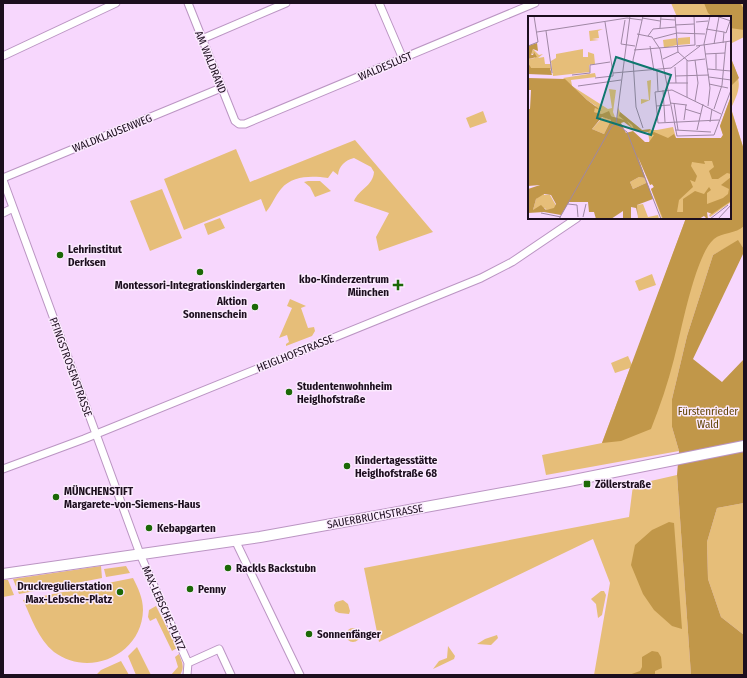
<svg xmlns="http://www.w3.org/2000/svg" width="747" height="678" viewBox="0 0 747 678" font-family="'Fira Sans Condensed',sans-serif">
<style>
.green{fill:#e6be79}
.forest{fill:#c19749}
.lines{fill:none;stroke-linecap:round;stroke-linejoin:round}
.street-casing{stroke:#bb95c3;stroke-width:9}
.secondary-casing{stroke:#bb95c3;stroke-width:12}
.street{stroke:#fff;stroke-width:7}
.secondary{stroke:#fff;stroke-width:10}
.poi-dot{fill:#1b6806;stroke:#fbeafe;stroke-width:1.5}
.labels{text-anchor:middle;stroke-width:3;stroke-linejoin:round;paint-order:stroke}
.street-label{font-size:11px;fill:#1c0e1e;stroke:#fbeafe}
.poi-label{font-size:11px;font-weight:bold;fill:#1c0e1e;stroke:#fbeafe;text-anchor:start}
.park-label{font-size:11px;fill:#624505;stroke:#fbeafe}
.inset-road{fill:none;stroke:#9f87a4;stroke-width:1}
.view{fill:#0f766e;fill-opacity:0.15;stroke:#0f766e;stroke-width:2}
.inset-edge{fill:none;stroke:#1c0e1e;stroke-width:2}
</style>
<rect width="100%" height="100%" fill="#f7d7fd"/>
<path class="green" d="M 671,3 L 744,3 L 744,37 L 730,44 L 730,17 L 677,17 Z
M 730,56 C 740,81 743,84 731,108 L 744,150 L 744,249 L 738,241 L 713,255 L 687,336 L 672,399 L 672,427 L 679,451 L 546,475 L 542,455 L 602,443 L 630,368 L 615,373 L 611,363 L 628,356 L 632,365 L 686,218 L 730,218 Z
M 483,111 L 487,122 L 470,128 L 466,118 Z
M 355,140 L 433,232 L 379,251 L 376,237 L 389,213 L 354,201 C 359,189 373,186 374,172 L 371,167 L 354,158 C 345,160 339,166 338,175 L 333,171 L 328,178 C 312,176 293,175 281,189 C 275,196 272,205 266,212 L 261,199 L 184,230 L 164,179 L 236,149 L 250,182 Z
M 308,181 L 320,181 L 331,191 L 315,197 L 310,187 L 304,182 Z
M 162,189 L 182,238 L 150,251 L 130,201 Z
M 220,218 L 225,228 L 208,235 L 204,224 Z
M 652,274 L 656,285 L 639,291 L 635,281 Z
M 290,299 L 306,306 L 301,308 L 308,328 L 314,327 L 315,331 L 312,336 L 286,346 L 286,344 L 289,342 L 287,335 L 279,338 L 292,308 L 287,306 Z
M 677,475 L 691,675 L 594,675 L 610,583 L 593,539 L 379,642 L 364,568 L 629,517 L 633,485 Z
M 744,503 L 744,635 L 721,617 L 708,579 L 707,542 L 717,508 Z
M 101,566 L 102,578 L 19,594 L 13,579 Z
M 126,566 L 130,573 L 106,577 L 104,569 Z
M 133,578 C 138,588 143,598 143,610 C 142,655 89,678 54,652 C 38,639 31,617 23,600 Z
M 3,580 L 8,580 L 14,595 L 3,597 Z
M 601,591 L 604,591 L 606,595 L 602,615 L 598,618 L 596,604 L 591,599 Z
M 343,600 L 348,604 L 350,611 L 349,614 L 339,613 L 335,611 L 334,605 L 336,602 Z
M 156,606 L 177,648 L 172,651 L 156,618 L 150,621 L 148,617 L 149,610 Z
M346 635a7 7 0 1 1 14 0a7 7 0 1 1-14 0Z
M 497,635 L 498,638 L 491,645 L 477,644 L 485,639 Z
M 448,646 L 455,656 L 454,659 L 433,669 L 439,661 L 447,658 Z
M 137,647 L 151,675 L 136,675 L 128,656 Z
M 179,654 C 182,662 185,667 180,675 L 171,675 L 178,667 L 175,657 Z
M 121,661 L 129,675 L 96,675 L 101,670 Z"/>
<path class="forest" d="M 704,3 L 740,3 L 744,9 L 744,30 L 730,28 L 730,17 L 713,17 L 708,13 Z
M 730,56 L 739,78 L 730,87 Z
M 730,106 L 744,150 L 744,226 C 736,234 722,232 714,239 C 695,255 681,333 674,359 C 668,383 660,406 651,429 L 621,441 L 602,443 L 686,218 L 730,218 Z
M 738,240 L 744,249 L 744,252 L 693,359 L 722,382 L 744,359 L 744,503 L 717,508 L 707,542 L 708,579 L 721,617 L 744,635 L 744,675 L 691,675 L 677,475 L 679,451 L 672,427 L 672,399 L 687,336 L 713,255 Z
M 669,522 L 674,523 L 682,629 L 672,626 L 654,610 L 643,594 L 631,565 L 635,545 L 652,530 Z
M 652,651 L 658,652 L 661,657 L 662,668 L 655,671 L 655,675 L 629,675 L 640,671 L 642,667 L 642,657 Z"/>
<g class="lines">
<g class="street-casing">
<path id="street" d="M 188,3 L 235,121 L 239,124 L 245,124 L 535,3
M 379,3 L 403,59
M 202,39 L 286,3
M 3,56 L 116,3
M 3,178 L 221,88
M 3,180 L 140,554 L 188,663 L 187,675
M 3,213 L 13,208
M 3,469 L 84,439 L 481,278 L 512,262 L 577,218
M 235,540 L 300,675
M 188,663 L 219,649 L 231,675"/>
</g>
<g class="secondary-casing">
<path id="secondary" d="M 3,574 L 260,537 L 569,481 L 744,446"/>
</g>
<use href="#street" class="street"/>
<use href="#secondary" class="secondary"/>
</g>
<g class="poi-dot">
<circle cx="60" cy="255" r="4"/>
<circle cx="200" cy="272" r="4"/>
<path d="M396 279h4v4h4v4h-4v4h-4v-4h-4v-4h4z"/>
<circle cx="255" cy="307" r="4"/>
<circle cx="289" cy="392" r="4"/>
<circle cx="347" cy="466" r="4"/>
<rect x="583" y="480" width="8" height="8" rx="2"/>
<circle cx="56" cy="497" r="4"/>
<circle cx="149" cy="528" r="4"/>
<circle cx="228" cy="568" r="4"/>
<circle cx="190" cy="589" r="4"/>
<circle cx="120" cy="592" r="4"/>
<circle cx="309" cy="634" r="4"/>
</g>
<g class="labels">
<g class="street-label">
<text transform="translate(211 62) rotate(68)" y="4">AM WALDRAND</text>
<text transform="translate(385 66) rotate(-23)" y="4">WALDESLUST</text>
<text transform="translate(112 133) rotate(-22)" y="4">WALDKLAUSENWEG</text>
<text transform="translate(295 353) rotate(-22)" y="4">HEIGLHOFSTRASSE</text>
<text transform="translate(71 367) rotate(70)" y="4">PFINGSTROSENSTRASSE</text>
<text transform="translate(375 516) rotate(-10)" y="4">SAUERBRUCHSTRASSE</text>
<text transform="translate(164 608) rotate(66)" y="4">MAX-LEBSCHE-PLATZ</text>
</g>
<g class="poi-label">
<text x="68" y="253">Lehrinstitut<tspan x="68" dy="13">Derksen</tspan></text>
<text x="389" y="283" text-anchor="end">kbo-Kinderzentrum<tspan x="389" dy="13">München</tspan></text>
<text x="200" y="289" text-anchor="middle">Montessori-Integrationskindergarten</text>
<text x="247" y="305" text-anchor="end">Aktion<tspan x="247" dy="13">Sonnenschein</tspan></text>
<text x="297" y="390">Studentenwohnheim<tspan x="297" dy="13">Heiglhofstraße</tspan></text>
<text x="355" y="464">Kindertagesstätte<tspan x="355" dy="13">Heiglhofstraße 68</tspan></text>
<text x="595" y="488">Zöllerstraße</text>
<text x="64" y="495">MÜNCHENSTIFT<tspan x="64" dy="13">Margarete-von-Siemens-Haus</tspan></text>
<text x="157" y="532">Kebapgarten</text>
<text x="236" y="572">Rackls Backstubn</text>
<text x="112" y="590" text-anchor="end">Druckregulierstation<tspan x="112" dy="13">Max-Lebsche-Platz</tspan></text>
<text x="198" y="593">Penny</text>
<text x="317" y="638">Sonnenfänger</text>
</g>
<g class="park-label">
<text x="708" y="415">Fürstenrieder<tspan x="708" dy="13">Wald</tspan></text>
</g>
</g>
<g transform="translate(528 16)">
<rect width="203" height="203" fill="#f7d7fd"/>
<path d="M 75,13 L 70,15 L 71,22 L 64,23 L 71,24 L 62,25 L 61,15 ZM 162,21 L 162,28 L 150,29 L 150,22 ZM 149,22 L 149,29 L 136,32 L 135,24 ZM 5,33 L 11,39 L 15,38 L 10,42 L 16,41 L 17,48 L 23,48 L 23,53 L 2,52 L 0,43 L 7,42 L 6,37 L 3,39 ZM 55,33 L 55,41 L 60,41 L 60,36 L 66,38 L 67,48 L 61,49 L 62,56 L 25,60 L 23,45 L 28,42 L 28,38 ZM 67,57 L 68,61 L 43,64 L 44,70 L 80,93 L 84,92 L 81,73 L 88,74 L 85,96 L 87,101 L 65,96 L 68,90 L 59,84 L 35,62 ZM 123,64 L 122,84 L 113,88 L 113,83 L 121,84 L 119,65 ZM 203,80 L 203,186 L 182,201 L 181,199 L 187,194 L 156,203 L 134,203 L 123,173 L 126,171 L 124,168 L 122,169 L 123,136 L 120,116 L 102,114 L 104,112 L 98,106 L 89,102 L 90,91 L 92,96 L 114,114 L 129,114 L 145,111 L 148,122 L 193,122 L 195,119 L 192,110 ZM 75,101 L 83,104 L 76,118 L 64,113 ZM 111,161 L 117,162 L 118,167 L 105,173 L 102,166 ZM 16,176 L 16,179 L 22,179 L 30,193 L 18,194 L 17,192 L 5,194 L 8,183 ZM 115,188 L 120,201 L 130,199 L 131,203 L 110,203 L 109,189 Z" fill="#e6be79"/>
<path d="M 9,27 L 10,35 L 5,33 L 3,39 L 5,39 L 6,36 L 9,41 L 0,43 L 0,30 ZM 0,46 L 3,52 L 22,52 L 24,59 L 0,58 ZM 0,62 L 37,63 L 59,84 L 74,95 L 67,92 L 66,96 L 74,98 L 81,95 L 83,100 L 96,104 L 91,100 L 92,96 L 114,114 L 123,113 L 120,116 L 107,115 L 104,109 L 99,105 L 104,112 L 96,106 L 93,107 L 98,117 L 105,115 L 117,126 L 121,126 L 126,119 L 121,118 L 126,116 L 140,122 L 146,118 L 148,122 L 193,122 L 195,119 L 192,110 L 203,80 L 203,158 L 199,157 L 190,163 L 184,163 L 181,155 L 186,151 L 184,145 L 176,145 L 177,148 L 164,146 L 163,150 L 169,160 L 167,166 L 162,164 L 165,171 L 151,184 L 149,196 L 155,196 L 155,183 L 167,175 L 176,178 L 181,171 L 183,174 L 179,177 L 179,188 L 195,182 L 200,178 L 201,173 L 193,169 L 203,161 L 203,185 L 184,198 L 179,196 L 180,203 L 175,203 L 178,202 L 176,200 L 171,203 L 135,203 L 123,173 L 126,171 L 124,168 L 122,169 L 110,141 L 125,183 L 109,189 L 110,200 L 108,192 L 103,191 L 103,203 L 95,203 L 95,195 L 83,203 L 68,203 L 66,196 L 61,196 L 60,186 L 41,186 L 33,199 L 16,196 L 0,197 L 0,173 L 12,169 L 0,170 L 0,93 L 2,93 L 3,74 L 0,74 ZM 74,101 L 83,104 L 76,118 L 64,113 ZM 111,161 L 117,162 L 118,167 L 105,173 L 102,166 ZM 16,178 L 23,179 L 28,188 L 26,192 L 18,194 L 13,189 L 5,194 L 8,183 Z" fill="#c19749" fill-rule="evenodd"/>
<path class="inset-road" d="M 115,0 L 105,44 L 108,91 L 115,112M 147,0 L 150,36 L 160,45 L 177,43M 166,0 L 167,29M 188,0 L 203,5M 114,2 L 132,5M 132,3 L 147,4M 97,4 L 93,28 L 107,30M 77,6 L 85,57M 168,6 L 180,5M 147,9 L 166,8M 132,12 L 133,0M 178,13 L 196,16M 18,15 L 24,57M 9,16 L 99,2 L 114,4M 109,18 L 124,21 L 132,33 L 149,120 L 186,119 L 203,74M 120,20 L 125,13 L 148,11M 126,23 L 149,17 L 177,18M 195,27 L 196,16 L 198,17 L 202,5M 186,28 L 191,1M 0,30 L 10,26 L 6,0M 122,30 L 126,55M 168,30 L 203,25M 106,34 L 167,29M 177,38 L 197,37M 135,43 L 150,36M 167,44 L 170,67 L 167,85M 147,51 L 148,67M 180,53 L 203,55M 188,53 L 188,38M 129,55 L 130,75M 44,59 L 62,57 L 62,49 L 82,46M 147,60 L 181,59M 181,61 L 203,64M 67,62 L 85,60 L 85,57 L 143,52 L 172,30M 140,67 L 160,67M 181,68 L 200,72M 50,70 L 93,64M 135,74 L 137,106M 159,81 L 159,44M 142,87 L 159,89M 146,87 L 150,114M 128,90 L 142,89M 180,90 L 182,72 L 176,28 L 182,0M 157,93 L 173,98M 186,93 L 194,69 L 198,26M 156,104 L 158,89M 191,104 L 130,107 L 127,76 L 144,74 L 193,98M 182,106 L 184,93M 88,108 L 102,0M 88,108 L 99,116 L 133,203M 147,114 L 183,116M 169,114 L 175,88M 40,188 L 49,189 L 50,201M 13,197 L 33,201M 55,201 L 58,188M 31,203 L 84,110 L 88,108M 182,203 L 200,189M 190,203 L 203,189"/>
<path class="view" d="M 88,41 L 143,59 L 123,119 L 69,102 Z"/>
<rect width="203" height="203" class="inset-edge"/>
</g>
<rect width="747" height="678" fill="none" stroke="#1c0e1e" stroke-width="8"/>
</svg>
